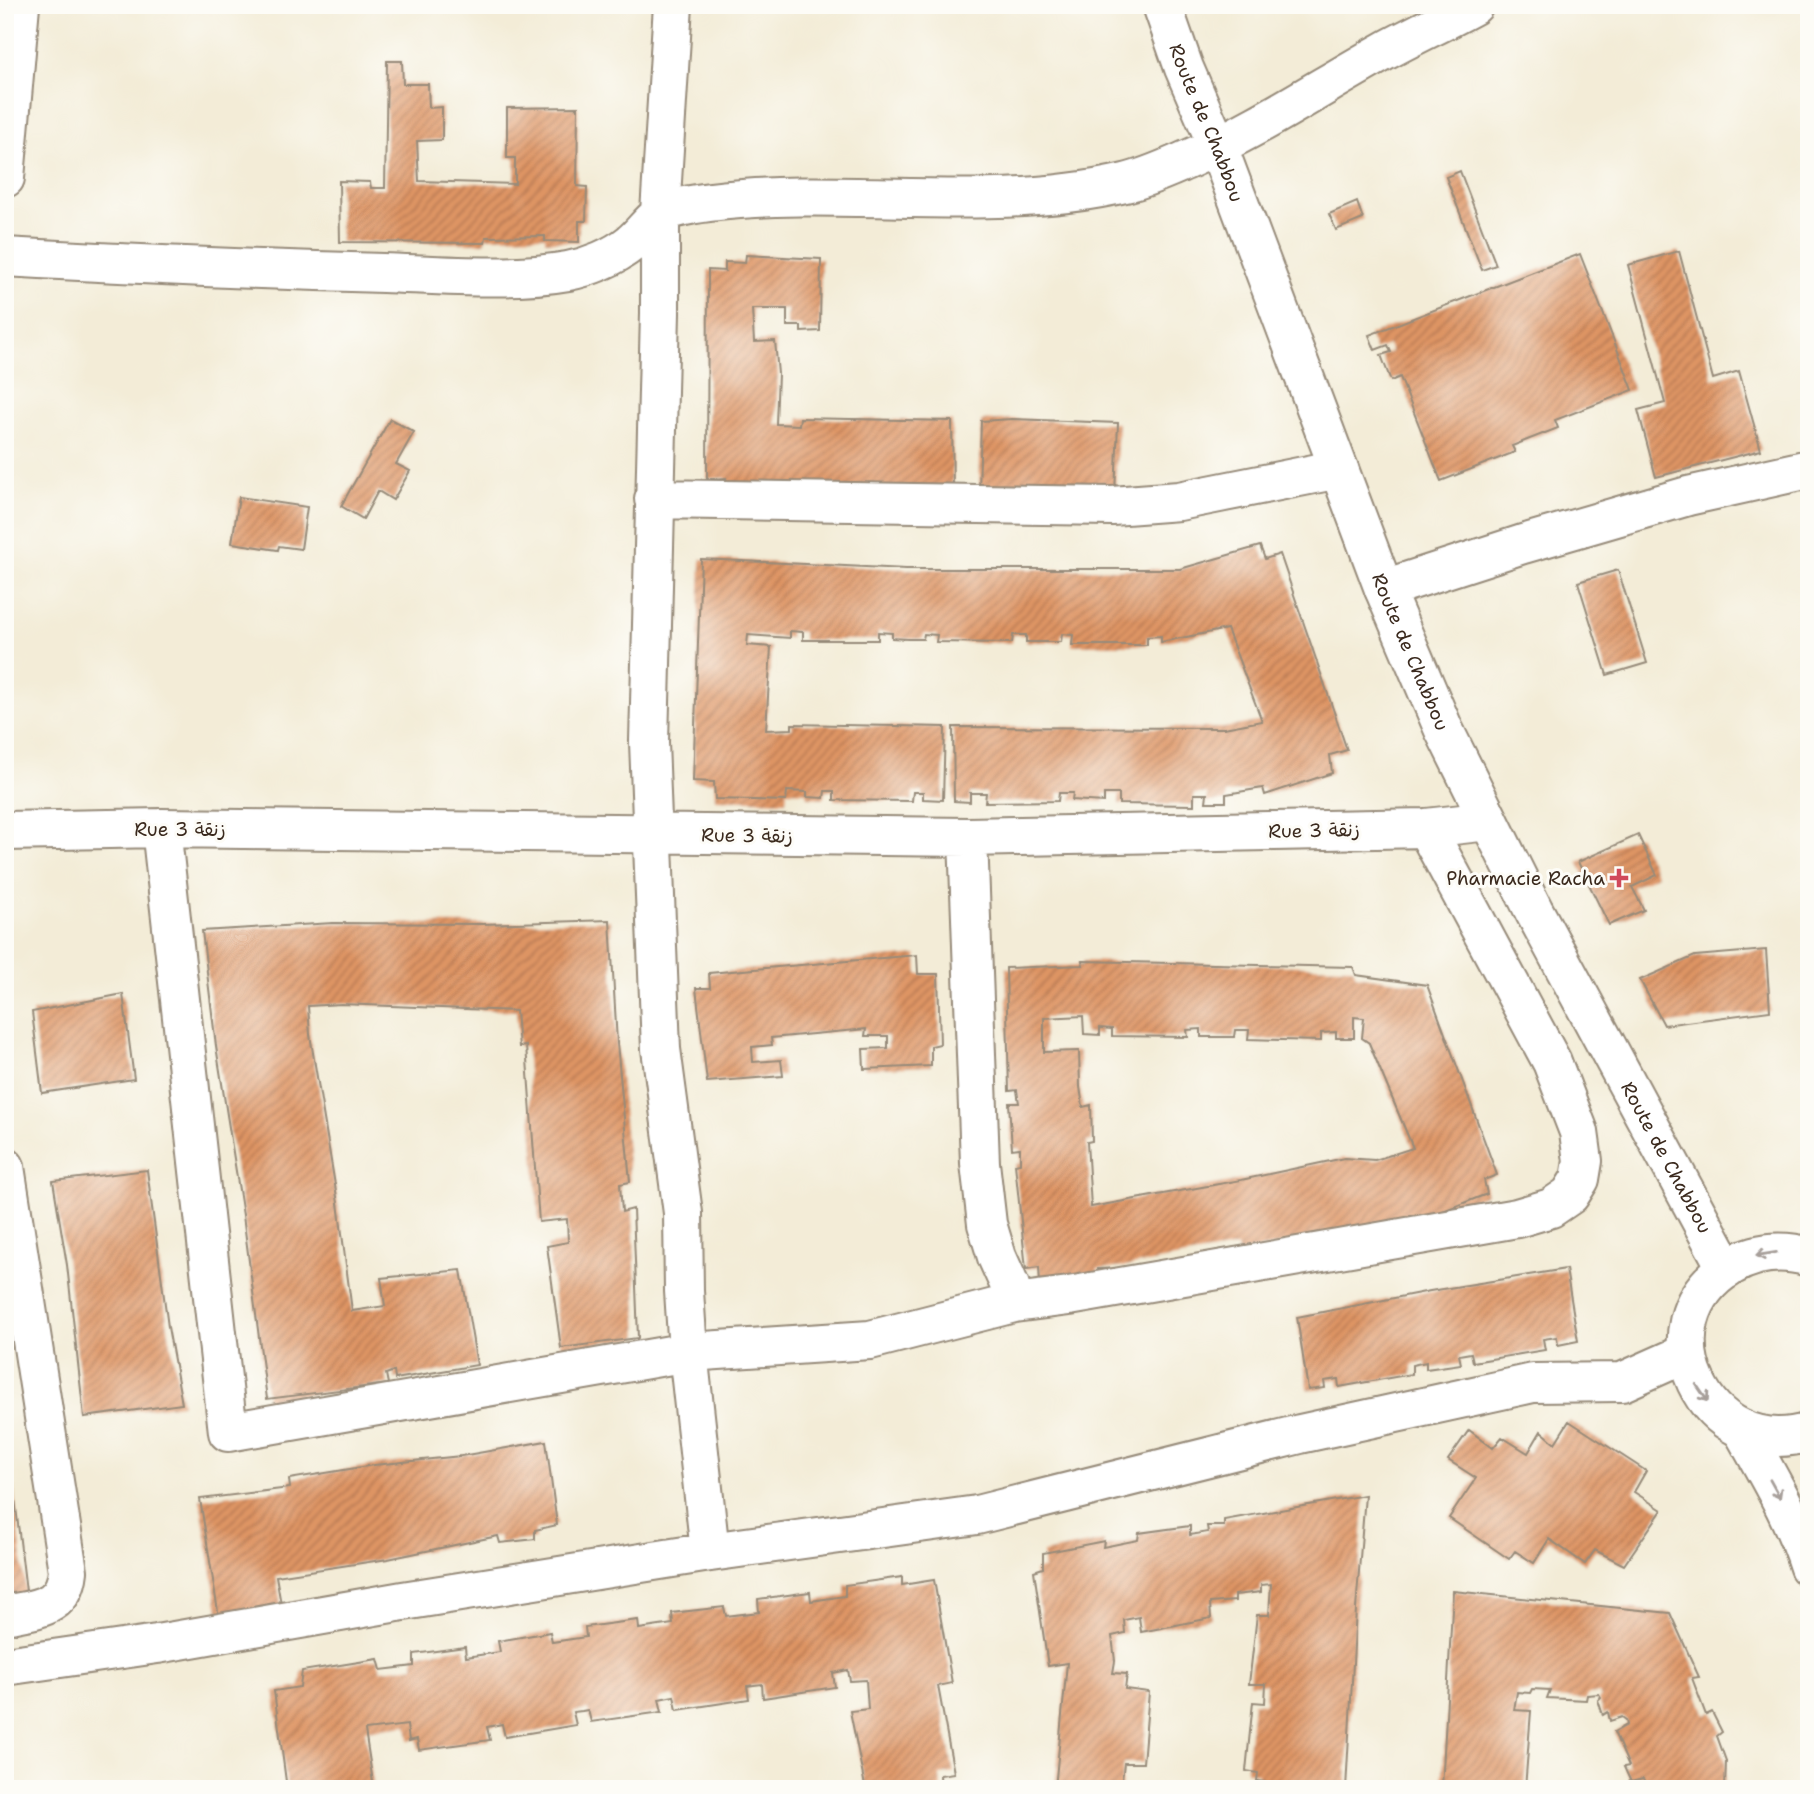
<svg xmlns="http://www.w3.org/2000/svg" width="1814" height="1794" viewBox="0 0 1814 1794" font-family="'Shantell Sans','Playpen Sans Arabic',sans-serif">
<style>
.building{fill:url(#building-hatch);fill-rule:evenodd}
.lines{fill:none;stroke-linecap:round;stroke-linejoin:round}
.street-casing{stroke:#978b7a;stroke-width:42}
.secondary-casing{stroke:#978b7a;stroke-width:42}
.street{stroke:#fff;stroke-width:38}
.secondary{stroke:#fff;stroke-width:38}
.oneway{stroke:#a79f9a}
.poi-dot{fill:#d1495b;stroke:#fdfcf7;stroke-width:2.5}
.labels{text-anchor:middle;stroke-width:6;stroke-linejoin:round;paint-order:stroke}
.street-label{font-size:19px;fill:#3b2a1e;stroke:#fdfcf7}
.poi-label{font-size:19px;fill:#3b2a1e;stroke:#fdfcf7;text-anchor:end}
</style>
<defs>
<pattern id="building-hatch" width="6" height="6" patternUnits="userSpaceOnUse" patternTransform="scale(1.75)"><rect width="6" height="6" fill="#de9464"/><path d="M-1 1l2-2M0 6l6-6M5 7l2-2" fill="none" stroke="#b57952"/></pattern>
</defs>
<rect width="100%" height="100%" fill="#fdfcf7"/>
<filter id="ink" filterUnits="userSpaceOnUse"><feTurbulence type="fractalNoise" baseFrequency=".0143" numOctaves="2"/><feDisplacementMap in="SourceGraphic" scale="14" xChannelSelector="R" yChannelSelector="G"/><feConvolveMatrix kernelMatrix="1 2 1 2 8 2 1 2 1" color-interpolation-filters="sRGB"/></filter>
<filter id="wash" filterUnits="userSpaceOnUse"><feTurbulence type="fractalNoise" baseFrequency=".00686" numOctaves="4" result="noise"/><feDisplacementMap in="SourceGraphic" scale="28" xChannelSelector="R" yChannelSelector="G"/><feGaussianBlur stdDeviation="1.57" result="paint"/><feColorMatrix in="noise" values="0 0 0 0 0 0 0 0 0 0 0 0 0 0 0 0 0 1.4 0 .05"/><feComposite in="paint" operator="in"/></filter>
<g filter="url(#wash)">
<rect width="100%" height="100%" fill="#f3ecd7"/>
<g id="blocks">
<path class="building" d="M 387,61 L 402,61 L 403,84 L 428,84 L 429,108 L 442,107 L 442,140 L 417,141 L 419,181 L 515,184 L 515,158 L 507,158 L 507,108 L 578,107 L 577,186 L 587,187 L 586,221 L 579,221 L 579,242 L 545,241 L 545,236 L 486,237 L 485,243 L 340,242 L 339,181 L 370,182 L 371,188 L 385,188 Z
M 1460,171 L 1496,265 L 1482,270 L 1446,177 Z
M 1357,202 L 1363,219 L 1336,230 L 1329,214 Z
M 1679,251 L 1713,379 L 1739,371 L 1761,450 L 1656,477 L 1638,410 L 1665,403 L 1628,265 Z
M 1580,254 L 1633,390 L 1555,420 L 1558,428 L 1512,446 L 1515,452 L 1441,481 L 1400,377 L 1391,381 L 1381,355 L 1391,352 L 1388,345 L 1375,350 L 1369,335 Z
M 746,255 L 821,259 L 820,331 L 801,332 L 801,326 L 787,326 L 787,309 L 752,309 L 754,342 L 775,341 L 778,374 L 776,424 L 799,425 L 800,418 L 952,421 L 953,493 L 725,484 L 726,478 L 707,479 L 708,270 L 725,271 L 725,262 L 745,263 Z
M 390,419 L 414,432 L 396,464 L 410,471 L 393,500 L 378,491 L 363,519 L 341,506 Z
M 1012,419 L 1118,423 L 1115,494 L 979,494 L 981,421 Z
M 239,497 L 307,507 L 301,549 L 279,546 L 278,550 L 232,543 Z
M 1260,546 L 1265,559 L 1280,554 L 1347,750 L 1330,755 L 1332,773 L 1265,795 L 1263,788 L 1226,794 L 1226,802 L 1206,802 L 1207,794 L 1194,794 L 1194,805 L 1119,804 L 1119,794 L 1104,794 L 1104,802 L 1072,800 L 1073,793 L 1059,793 L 1058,801 L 985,802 L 986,793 L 970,793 L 970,802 L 954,801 L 953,727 L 1224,728 L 1262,721 L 1227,629 L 1161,642 L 1161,636 L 1147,637 L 1147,645 L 1072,645 L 1073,635 L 1062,634 L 1061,642 L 1026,642 L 1026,635 L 1013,635 L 1012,643 L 936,642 L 937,635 L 924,634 L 923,639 L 908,639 L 892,638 L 892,633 L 878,632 L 878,640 L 803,640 L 803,632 L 790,631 L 790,638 L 748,635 L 747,645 L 771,647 L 766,730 L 792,729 L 792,724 L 945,727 L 943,800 L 923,799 L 923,792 L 913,792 L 912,801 L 834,800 L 834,791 L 825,791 L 824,798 L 807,797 L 807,792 L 787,791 L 786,801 L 715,799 L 714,782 L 693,781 L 701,559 L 906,569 L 1180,569 Z
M 1618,570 L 1647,663 L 1607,675 L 1578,582 Z
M 1638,835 L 1657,875 L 1632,887 L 1644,910 L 1609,925 L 1578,862 Z
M 610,920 L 617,1043 L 630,1182 L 620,1184 L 622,1212 L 633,1209 L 638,1338 L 561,1348 L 547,1246 L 568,1242 L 567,1219 L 539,1222 L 526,1046 L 519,1047 L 516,1011 L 341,1004 L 308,1006 L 310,1035 L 338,1203 L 352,1311 L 385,1306 L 381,1278 L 461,1270 L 477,1365 L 395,1379 L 394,1371 L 386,1374 L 388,1384 L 267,1399 L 243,1215 L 216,1046 L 202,931 L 333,923 L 482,924 Z
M 1766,950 L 1770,1011 L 1664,1025 L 1640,980 L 1695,956 Z
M 917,955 L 918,974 L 938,974 L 940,1044 L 931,1046 L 931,1066 L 864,1069 L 863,1049 L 888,1048 L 888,1036 L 865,1036 L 866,1029 L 771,1038 L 772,1045 L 752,1047 L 753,1062 L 781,1060 L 783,1076 L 707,1082 L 696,988 L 710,988 L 709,973 Z
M 1082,961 L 1353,967 L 1356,975 L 1427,985 L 1497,1175 L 1484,1180 L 1487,1194 L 1417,1221 L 1414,1215 L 1389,1224 L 1238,1253 L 1237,1247 L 1119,1268 L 1098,1269 L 1099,1277 L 1040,1283 L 1039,1267 L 1026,1269 L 1015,1164 L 1020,1163 L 1020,1148 L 1012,1149 L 1009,1103 L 1019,1103 L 1017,1090 L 1009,1091 L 1006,968 L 1083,965 ZM 1083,1016 L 1084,1034 L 1100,1035 L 1100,1028 L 1112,1029 L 1112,1036 L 1188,1037 L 1187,1030 L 1201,1029 L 1201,1037 L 1234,1037 L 1235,1030 L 1249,1030 L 1248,1039 L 1321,1041 L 1321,1033 L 1336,1032 L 1336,1038 L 1354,1038 L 1354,1017 L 1364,1018 L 1362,1038 L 1369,1043 L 1413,1148 L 1375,1160 L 1344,1158 L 1241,1180 L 1091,1207 L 1087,1142 L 1092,1141 L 1091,1105 L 1083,1107 L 1080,1087 L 1079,1051 L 1044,1052 L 1044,1018 Z
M 123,994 L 134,1079 L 42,1093 L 32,1012 Z
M 147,1170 L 168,1327 L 182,1404 L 84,1417 L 67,1265 L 53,1181 Z
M 1566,1269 L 1578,1341 L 1558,1345 L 1557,1337 L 1543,1339 L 1545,1350 L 1473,1362 L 1471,1353 L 1459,1355 L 1461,1364 L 1426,1369 L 1426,1362 L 1412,1365 L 1412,1374 L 1339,1387 L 1338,1379 L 1324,1381 L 1325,1388 L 1308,1390 L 1297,1317 L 1430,1291 Z
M 1569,1421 L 1646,1471 L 1634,1492 L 1662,1510 L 1624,1565 L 1595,1550 L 1585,1564 L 1549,1539 L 1534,1563 L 1515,1551 L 1509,1559 L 1449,1518 L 1476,1478 L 1448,1460 L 1469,1430 L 1493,1448 L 1502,1437 L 1528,1453 L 1541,1431 L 1555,1443 Z
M 5,1434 L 11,1465 L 27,1600 L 5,1604 Z
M 546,1441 L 557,1525 L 535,1530 L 535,1539 L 500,1543 L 498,1536 L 388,1559 L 276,1576 L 282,1610 L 219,1618 L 200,1499 L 290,1488 L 289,1479 L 374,1465 L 461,1456 Z
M 1365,1495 L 1356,1609 L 1346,1789 L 1264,1789 L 1265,1782 L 1257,1781 L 1258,1773 L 1246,1771 L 1253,1702 L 1265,1703 L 1266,1684 L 1249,1684 L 1257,1615 L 1269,1615 L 1271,1584 L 1261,1585 L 1261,1592 L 1235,1595 L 1235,1601 L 1210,1603 L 1211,1618 L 1141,1632 L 1139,1617 L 1124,1620 L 1125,1633 L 1112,1636 L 1115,1661 L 1113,1673 L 1127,1674 L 1125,1689 L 1149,1692 L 1143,1763 L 1124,1763 L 1121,1789 L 1055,1789 L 1067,1663 L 1048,1666 L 1034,1571 L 1043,1568 L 1043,1553 L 1104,1541 L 1103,1547 L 1138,1540 L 1139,1533 L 1190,1526 L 1190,1535 L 1208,1532 L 1207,1526 L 1224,1526 L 1224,1520 Z
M 902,1577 L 902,1585 L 934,1580 L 952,1683 L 938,1686 L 954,1773 L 940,1775 L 941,1789 L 867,1789 L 874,1784 L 865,1786 L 850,1711 L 868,1709 L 866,1680 L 850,1681 L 848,1670 L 833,1673 L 835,1687 L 763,1698 L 762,1684 L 754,1685 L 747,1686 L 749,1699 L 677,1710 L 674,1696 L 659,1699 L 662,1712 L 591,1722 L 588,1710 L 582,1711 L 573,1712 L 576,1725 L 505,1737 L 502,1724 L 487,1727 L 490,1740 L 419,1750 L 417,1739 L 409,1741 L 407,1725 L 365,1730 L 374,1789 L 287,1789 L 274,1691 L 300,1687 L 302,1671 L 378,1659 L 381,1670 L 414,1666 L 414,1654 L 465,1647 L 466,1657 L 500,1652 L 498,1641 L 550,1632 L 552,1642 L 586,1637 L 585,1627 L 638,1620 L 639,1629 L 673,1624 L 672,1613 L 724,1607 L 726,1616 L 759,1612 L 758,1599 L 810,1592 L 811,1601 L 845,1596 L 845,1585 Z
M 1453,1591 L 1670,1613 L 1699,1677 L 1692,1678 L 1706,1715 L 1712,1712 L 1722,1732 L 1717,1736 L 1726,1761 L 1725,1789 L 1647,1789 L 1643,1779 L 1631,1782 L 1624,1767 L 1629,1766 L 1614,1732 L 1627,1725 L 1626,1720 L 1622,1717 L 1610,1721 L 1608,1712 L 1603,1715 L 1598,1700 L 1601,1697 L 1599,1694 L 1587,1695 L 1586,1700 L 1547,1698 L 1550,1690 L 1532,1689 L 1530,1693 L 1517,1692 L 1514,1710 L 1531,1711 L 1525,1789 L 1442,1789 Z"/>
</g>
</g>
<g filter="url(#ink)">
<use href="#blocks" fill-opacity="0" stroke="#978b7a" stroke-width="2"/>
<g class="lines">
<g class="street-casing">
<path id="street" d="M 673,5 L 660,213 L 660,313 L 649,742 L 661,1049 L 683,1213 L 684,1291 L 688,1352 L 710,1552
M 5,178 L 20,5
M 5,257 C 131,264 257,270 383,273 C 440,275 512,281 568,271 C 589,267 614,257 631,243 C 641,235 648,224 658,216 C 670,207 695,204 710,202 C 848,185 988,215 1125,183 C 1147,178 1168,168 1189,159 C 1258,129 1320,87 1385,51 C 1414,35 1445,21 1474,5
M 654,499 L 1112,506 L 1179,501 L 1339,469
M 1384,589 L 1523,544 L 1688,496 L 1809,469
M 161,828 L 228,1432 L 688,1352 L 870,1340 L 1014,1303 L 1069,1296 L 1517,1218 L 1551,1208 L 1570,1195 L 1580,1179 L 1583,1161 L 1579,1132 L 1552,1062 L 1426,828
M 5,831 L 161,828 L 968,837 L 1426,828 L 1489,821
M 968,837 L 980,1163 L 987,1224 L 997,1257 L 1010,1286 L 1014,1303
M 5,1167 L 68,1571 C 64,1609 37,1608 5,1615
M 5,1666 L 157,1644 L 403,1601 L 710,1552 L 977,1515 L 1300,1434 L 1533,1383 L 1622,1382 L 1687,1353"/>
</g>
<g class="secondary-casing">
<g id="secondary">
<path id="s1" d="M 1162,5 L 1184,68 L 1218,147 L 1384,589 L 1444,730 L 1534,911 L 1727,1269"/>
<path d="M 1809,1257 C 1782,1249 1755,1252 1731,1266 C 1638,1322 1705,1465 1809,1432"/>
<path d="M 1742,1429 C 1767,1474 1794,1518 1809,1567"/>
</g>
</g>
<use href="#street" class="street"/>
<use href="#secondary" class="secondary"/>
</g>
<defs><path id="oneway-shaft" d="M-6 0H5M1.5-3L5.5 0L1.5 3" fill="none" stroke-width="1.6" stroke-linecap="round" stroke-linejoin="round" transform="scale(1.75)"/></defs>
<g class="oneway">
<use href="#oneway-shaft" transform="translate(1766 1254) rotate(171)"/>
<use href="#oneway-shaft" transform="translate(1702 1393) rotate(56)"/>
<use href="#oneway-shaft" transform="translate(1775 1489) rotate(61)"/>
</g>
</g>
<path class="poi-dot" d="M1615.5 867.5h7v7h7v7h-7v7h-7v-7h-7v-7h7z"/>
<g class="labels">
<g class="street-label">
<text dy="7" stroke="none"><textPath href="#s1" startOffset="126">Route de Chabbou</textPath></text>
<text dy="7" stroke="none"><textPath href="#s1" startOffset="693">Route de Chabbou</textPath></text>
<text x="180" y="836">Rue 3 زنقة</text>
<text transform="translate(1314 830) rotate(-1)" y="7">Rue 3 زنقة</text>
<text transform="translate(747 835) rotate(1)" y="7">Rue 3 زنقة</text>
<text dy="7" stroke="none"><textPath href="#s1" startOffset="1260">Route de Chabbou</textPath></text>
</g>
<g class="poi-label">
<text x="1605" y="885">Pharmacie Racha</text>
</g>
</g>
<rect width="1814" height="1794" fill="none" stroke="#fdfcf7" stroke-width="28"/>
</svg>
